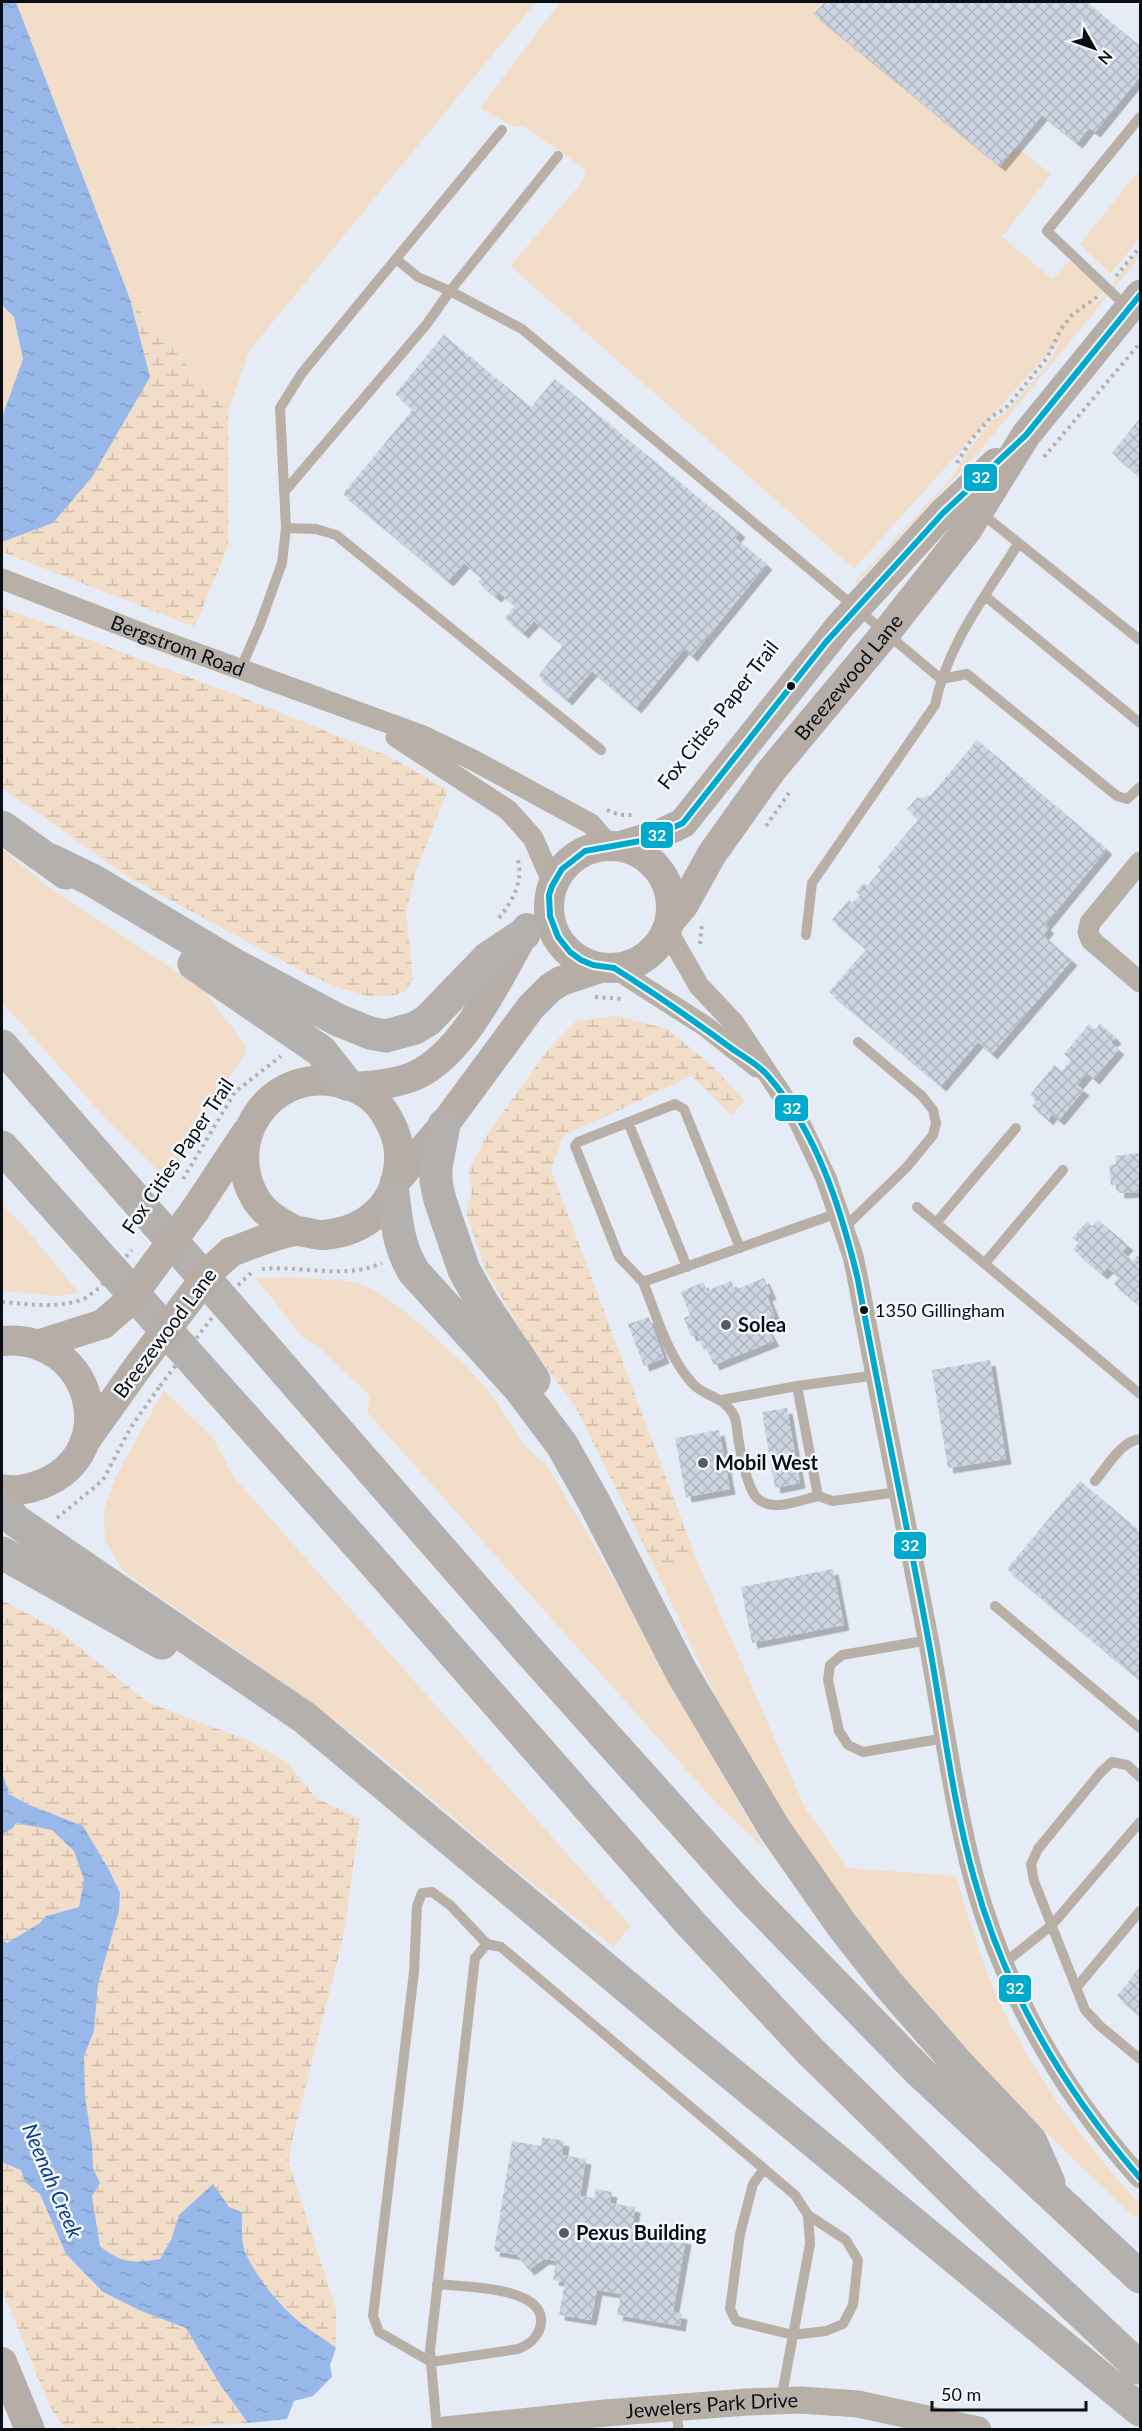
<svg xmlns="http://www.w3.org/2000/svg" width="1142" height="2431" viewBox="0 0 1142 2431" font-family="Lato,sans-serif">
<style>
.grass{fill:#f2ddc8}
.wetland{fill:url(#wetland-marsh)}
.water{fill:url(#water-ripples)}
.building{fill:url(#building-cross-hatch);filter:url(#shadow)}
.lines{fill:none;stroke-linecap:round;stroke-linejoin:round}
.path{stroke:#b3b0b0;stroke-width:4;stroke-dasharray:3 4.5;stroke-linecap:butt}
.service{stroke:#b8b0a7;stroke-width:10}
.minor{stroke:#b8b0a7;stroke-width:21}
.tertiary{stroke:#b8b0a7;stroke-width:27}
.secondary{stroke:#b6aea6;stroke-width:30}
.motorway{stroke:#b3b0ad;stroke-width:33}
.path-bridge{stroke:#b3b0b0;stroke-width:4;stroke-dasharray:3 4.5;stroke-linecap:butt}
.secondary-bridge{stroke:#b6aea6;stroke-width:30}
.bus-1-casing{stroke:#f5f8fc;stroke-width:10}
.bus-1{stroke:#00a9ce;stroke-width:6}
.bus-dot{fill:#090d14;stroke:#f5f8fc;stroke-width:2}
.poi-dot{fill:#565b63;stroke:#f5f8fc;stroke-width:2}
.labels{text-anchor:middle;stroke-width:5;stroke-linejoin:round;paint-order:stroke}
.bus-label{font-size:18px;fill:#090d14;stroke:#f5f8fc;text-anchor:start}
.street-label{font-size:20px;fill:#090d14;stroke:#f5f8fc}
.poi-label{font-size:20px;font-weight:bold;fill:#090d14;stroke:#f5f8fc;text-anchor:start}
.water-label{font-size:21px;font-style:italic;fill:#073f8b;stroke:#f5f8fc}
.line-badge{stroke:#f5f8fc;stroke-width:2}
.badge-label{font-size:16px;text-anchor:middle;font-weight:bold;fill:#fff}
</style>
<defs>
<pattern id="wetland-marsh" width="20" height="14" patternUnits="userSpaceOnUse" patternTransform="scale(1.5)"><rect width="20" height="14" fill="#f2ddc8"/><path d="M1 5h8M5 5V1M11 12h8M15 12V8" fill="none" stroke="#cebcab"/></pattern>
<pattern id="water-ripples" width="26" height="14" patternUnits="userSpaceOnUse" patternTransform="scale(1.5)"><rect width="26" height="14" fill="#98b8ea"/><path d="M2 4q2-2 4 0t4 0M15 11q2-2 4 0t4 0" fill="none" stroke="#829dc8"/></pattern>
<pattern id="building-cross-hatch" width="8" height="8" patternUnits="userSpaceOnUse" patternTransform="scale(1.5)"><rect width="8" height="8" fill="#cdd5e2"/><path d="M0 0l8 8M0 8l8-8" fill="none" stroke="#afb6c1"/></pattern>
<filter id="shadow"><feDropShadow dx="5.5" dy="5.5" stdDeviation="0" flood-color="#0004"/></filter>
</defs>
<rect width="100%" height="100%" fill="#e6ecf6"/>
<path class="grass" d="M 16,2 L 536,2 L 249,351 L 228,413 L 130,299 Z
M 560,2 L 825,2 L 814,14 L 999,166 L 1014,148 L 1021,151 L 1051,174 L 1002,237 L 1053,279 L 1069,261 L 1106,288 L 1090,307 L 1103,296 L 1140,249 L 1140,257 L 979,452 L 856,584 L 855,582 L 952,477 L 965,455 L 991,421 L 1007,411 L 1049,362 L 1061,339 L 854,569 L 510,266 L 582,182 L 586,170 L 524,126 L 514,127 L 480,108 Z
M 1140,169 L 1140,234 L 1134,246 L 1110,274 L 1080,244 Z
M 2,305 L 14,317 L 23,359 L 2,417 Z
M 2,849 L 49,887 L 202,988 L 245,1044 L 246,1054 L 219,1090 L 167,1180 L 104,1117 L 2,1002 Z
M 2,1205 L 23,1225 L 79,1293 L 57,1296 L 2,1291 Z
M 296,1277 C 317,1279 340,1279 360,1284 C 391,1292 475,1371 495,1399 C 510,1419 522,1451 545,1462 C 622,1589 691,1721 766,1850 L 716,1803 L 367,1412 L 370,1396 L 316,1345 L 303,1338 L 256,1278 Z
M 164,1390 L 213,1438 L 233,1476 L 631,1926 L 613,1947 L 507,1863 L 376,1752 L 308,1700 L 123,1571 L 105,1541 L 104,1509 L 117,1474 Z
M 696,1558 L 805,1808 L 848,1868 L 956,1876 C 971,1925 985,1976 1009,2022 C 1044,2089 1089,2149 1140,2204 L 1140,2213 L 1135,2218 C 1055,2144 980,2065 909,1983 C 869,1937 829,1890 796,1840 C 740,1754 698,1659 654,1566 Z"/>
<path class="wetland" d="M 130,299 L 228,413 L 228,546 L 195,627 L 2,552 L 2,542 L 53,523 L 92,477 L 150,377 Z
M 2,607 L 239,696 L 392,758 L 448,790 L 417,869 L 406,912 L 413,978 L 405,992 L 391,996 L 368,996 L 342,989 L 305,973 L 128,877 L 2,788 Z
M 617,1016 L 667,1029 L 711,1065 L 745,1101 L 731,1115 L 692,1076 L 563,1136 L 551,1169 L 696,1558 L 654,1566 L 576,1408 L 529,1343 L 486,1271 L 466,1212 L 472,1192 L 469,1170 L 488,1133 L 550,1047 L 576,1021 Z
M 2,1600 L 61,1632 L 147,1702 L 247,1740 L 288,1763 L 316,1798 L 360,1819 L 343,1938 L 292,2141 L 289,2163 L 336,2309 L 336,2348 C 325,2339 313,2333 302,2324 C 283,2308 251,2274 245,2250 C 242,2237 242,2225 242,2212 L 229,2207 L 213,2185 L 179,2215 L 171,2240 L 160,2259 C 134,2263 121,2264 100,2246 L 92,2196 L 100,2183 L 93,2168 L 92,2143 L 85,2096 L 84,2056 L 94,2031 L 98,1984 L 119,1911 L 120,1893 L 109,1870 L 83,1826 L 26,1804 L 9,1794 L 2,1772 Z
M 16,1823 L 52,1830 L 74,1851 L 84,1880 L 79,1907 L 46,1916 L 41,1923 L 7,1943 L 2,1940 L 2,1834 L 13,1828 Z
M 2,2160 L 4,2163 L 21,2170 L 25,2182 L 40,2194 L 66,2254 L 103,2292 L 141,2311 L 186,2328 L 221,2386 L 248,2423 C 188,2427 124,2431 64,2427 L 50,2407 L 2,2290 Z"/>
<path class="water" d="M 2,2 L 16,2 L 130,299 L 150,377 L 92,477 L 53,523 L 2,542 L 2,417 L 23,359 L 14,317 L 2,305 Z
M 2,1772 L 9,1794 L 27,1804 L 83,1826 L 109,1870 L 120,1893 L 119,1911 L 98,1984 L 94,2031 L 84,2056 L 85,2096 L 92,2143 L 93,2168 L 100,2183 L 92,2196 L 100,2246 C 121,2264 135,2263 160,2259 L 171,2240 L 179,2215 L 213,2184 L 229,2207 L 242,2212 C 242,2226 241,2241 246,2254 C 258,2280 280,2306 302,2324 C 313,2333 325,2339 336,2348 L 330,2365 L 332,2377 L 313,2396 L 294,2401 L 287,2419 L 248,2423 L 221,2386 L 186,2328 L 141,2311 L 103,2292 L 66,2254 L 40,2194 L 25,2182 L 21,2170 L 4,2163 L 2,2160 L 2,1940 L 7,1943 L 40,1923 L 46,1916 L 79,1907 L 84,1880 L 74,1851 L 52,1830 L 16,1823 L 13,1828 L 2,1834 Z"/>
<path class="building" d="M 825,2 L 1087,2 L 1140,46 L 1140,67 L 1138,70 L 1140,77 L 1095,132 L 1089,128 L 1077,143 L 1042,115 L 1000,166 L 814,14 Z
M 444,335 L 531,407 L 555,379 L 740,532 L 735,538 L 767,564 L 692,656 L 684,649 L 636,708 L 592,671 L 567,700 L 538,676 L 563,645 L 534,621 L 523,633 L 505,618 L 515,606 L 500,593 L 496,597 L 478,582 L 482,578 L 464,563 L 448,581 L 343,494 L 413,409 L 395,394 Z
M 1140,418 L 1140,477 L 1112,453 Z
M 977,740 L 1107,849 L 1045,925 L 1049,928 L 1043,935 L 1072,960 L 992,1054 L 978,1042 L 941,1086 L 829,992 L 866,949 L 832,920 L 849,900 L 852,903 L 860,895 L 856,892 L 864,883 L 867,886 L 881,870 L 878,867 L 919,819 L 907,809 L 917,798 L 930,796 Z
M 1089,1024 L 1095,1030 L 1100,1024 L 1116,1038 L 1111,1043 L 1119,1049 L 1094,1079 L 1087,1073 L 1077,1085 L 1084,1090 L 1059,1120 L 1052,1114 L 1048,1120 L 1032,1106 L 1036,1101 L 1030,1095 L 1054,1065 L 1062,1071 L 1071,1060 L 1064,1054 Z
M 1140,1153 L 1140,1192 L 1119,1193 L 1118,1184 L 1111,1185 L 1109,1165 L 1116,1164 L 1115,1156 Z
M 1098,1220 L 1128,1245 L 1122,1252 L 1133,1261 L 1139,1254 L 1140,1256 L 1140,1306 L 1114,1284 L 1119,1277 L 1108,1268 L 1102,1274 L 1073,1249 L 1079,1243 L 1072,1238 L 1087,1222 L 1092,1226 Z
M 764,1278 L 771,1294 L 767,1296 L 775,1316 L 763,1321 L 774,1341 L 714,1365 L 707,1349 L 704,1350 L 697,1334 L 691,1336 L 684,1318 L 690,1315 L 681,1292 L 703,1282 L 707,1291 L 731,1281 L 735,1290 Z
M 649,1317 L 664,1358 L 644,1366 L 628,1324 Z
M 990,1360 L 1006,1459 L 948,1468 L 932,1370 Z
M 787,1408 L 800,1483 L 775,1488 L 762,1412 Z
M 719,1430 L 730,1489 L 686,1497 L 675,1438 Z
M 1080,1481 L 1140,1531 L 1140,1680 L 1007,1569 Z
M 833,1569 L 844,1625 L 752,1643 L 741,1587 Z
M 1140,1967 L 1140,2016 L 1117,1996 Z
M 542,2137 L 564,2141 L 562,2155 L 586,2159 L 580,2196 L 594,2198 L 596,2189 L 612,2192 L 610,2203 L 635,2207 L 632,2230 L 686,2239 L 673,2312 L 682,2314 L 680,2326 L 617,2315 L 621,2294 L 597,2290 L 591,2320 L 559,2315 L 565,2282 L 553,2280 L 556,2261 L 544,2259 L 529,2270 L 517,2255 L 494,2251 L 512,2141 L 541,2146 Z"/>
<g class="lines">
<path class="path" d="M 1116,276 L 1140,247
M 1044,457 L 1140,343
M 957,463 L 971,440 L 992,416 L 1006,408 L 1047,358 L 1061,329 L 1072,315 L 1097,297
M 607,810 L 620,815 L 632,815
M 766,826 L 789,793
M 499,918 C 513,900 523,883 518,860
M 700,944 L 702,922
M 595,997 L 623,999
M 183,1179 L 235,1092 L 281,1056
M 262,1269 C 301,1265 345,1280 382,1263
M 2,1302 C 30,1304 57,1309 84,1299
M 57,1518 L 103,1480 L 131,1427 L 160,1386"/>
<path class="service" d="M 558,156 L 450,291 L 522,329 L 941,679 L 967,674 L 1117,796 L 1127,799 L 1140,787
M 1127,307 L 1047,231 L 1140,117
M 285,491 L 426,325 L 450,291 L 418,277 L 396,259
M 981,513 L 1140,640
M 286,528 L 316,529 L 336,535 L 601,750
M 985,596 L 1140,723
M 241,668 L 260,624 L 282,563 L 286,528 L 280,408 L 302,373 L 502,130
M 806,935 L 812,883 L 935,705 C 948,643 985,597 1018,544
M 628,1122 L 687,1267
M 917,1207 L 1140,1394
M 936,1223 L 1016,1128
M 844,1228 L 906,1168 L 933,1135 L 936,1123 L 933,1110 L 922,1096 L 858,1042
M 740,1248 L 684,1109 L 675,1104 L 578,1142 L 575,1146 L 619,1257 L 643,1282 L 838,1213
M 985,1263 L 1063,1170
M 643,1282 C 657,1316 668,1358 694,1385 C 706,1397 723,1396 733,1414 C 737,1420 737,1430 738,1437 C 740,1451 747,1488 757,1498 C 773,1513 800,1500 818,1496
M 877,1375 L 797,1386 L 818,1496 L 833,1501 L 898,1492
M 722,1400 L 797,1386
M 1095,1481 C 1107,1467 1121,1441 1140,1439
M 995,1606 L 1140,1728
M 929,1640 L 842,1655 L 830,1665 L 828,1680 L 839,1731 L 848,1745 L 863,1752 L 945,1738
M 1140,1777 L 1127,1765 L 1112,1762 L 1101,1772 L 1038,1849 L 1031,1864 L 1034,1881 L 1085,2010 L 1100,2026 L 1140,2059
M 1003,1964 L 1052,1925 L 1140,1822
M 1076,1988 L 1140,1911
M 764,2169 L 753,2184 L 740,2234 L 730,2309 L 736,2321 L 793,2335 L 826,2331 L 843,2324 L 853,2305 L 858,2260 L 846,2240 L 808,2215
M 437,2284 C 462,2287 545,2286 541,2323 C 539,2337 530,2344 518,2349 L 431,2362 L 379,2332 L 373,2316 L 414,1972 L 417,1906 L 422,1893 L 432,1892 L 450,1905 L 487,1944
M 675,2408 L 679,2430
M 437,2430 L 430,2351 L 475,1958 L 487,1944 L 501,1947 L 795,2195 L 808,2215 L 810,2244 L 781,2400"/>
<g class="minor">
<path id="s1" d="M 2,579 L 149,636 L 421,735 L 473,760 L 591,824 L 609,845"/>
<path d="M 396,737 L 508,810 L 533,838 L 552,881"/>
<path d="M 1140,862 L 1090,923 L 1088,932 L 1091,940 L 1140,982"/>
<path d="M 667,930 L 699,986 L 734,1023 L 798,1119 L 826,1178 L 853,1256 L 858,1280 C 880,1400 905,1519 928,1638 C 943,1718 953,1800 974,1879 C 1005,1991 1062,2092 1140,2178"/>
<path d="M 614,968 L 705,1026 L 757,1067"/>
</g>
<path class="tertiary" id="s2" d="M 445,2430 L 605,2413 L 747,2402 L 801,2400 L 858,2404 L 978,2430"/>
<g class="secondary">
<circle cx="610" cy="907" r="61"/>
<path d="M 620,846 L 660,834 L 683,823 L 840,626 L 943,513 L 996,463"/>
<path id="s3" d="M 670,921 L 683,906 L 712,854 L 771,771 L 885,634 L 967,530 L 1026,435 L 1140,295"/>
<path d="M 355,1087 C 375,1085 395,1084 414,1076 C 465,1054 500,974 527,928"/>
<path d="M 395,1182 L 444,1125 L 531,1007 L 550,988 L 561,981 L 600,968"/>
<path d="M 195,1210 L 246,1133"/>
<path d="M 231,1252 C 248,1246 280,1232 297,1231 C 306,1231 315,1236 324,1235 C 367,1231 398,1204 399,1159 C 400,1139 391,1121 379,1105 C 368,1092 352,1085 336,1082 C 268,1069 220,1143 257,1201 C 266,1215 281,1223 296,1231"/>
<path d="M 2,1341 C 93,1333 123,1452 42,1484 C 30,1489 14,1492 2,1489"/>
<path d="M 40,1344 L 103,1324"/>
<path d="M 85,1441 L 140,1364"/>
<path d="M 2,2362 L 30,2430"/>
</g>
<path class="motorway" d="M 2,827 L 66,873
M 51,860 L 92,880 L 233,964 L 338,1020 L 370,1033 L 386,1036 L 415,1028 L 428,1020 L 488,958 L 524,934
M 194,964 L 321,1051 L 347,1084
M 2,1046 L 531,1653 L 749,1896 L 919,2071 L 1140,2277
M 444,1125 L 436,1167 L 436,1182 L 440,1200 L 464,1270 L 483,1304 L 534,1380
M 2,1147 L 369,1557 L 692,1925 L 809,2050 L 969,2207 L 1140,2368
M 393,1194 C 397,1223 398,1246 414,1272 L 520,1389 L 562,1445 L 594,1502 L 682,1673 L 774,1828 L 841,1924 L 888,1984 L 958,2064 L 1030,2140 L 1049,2183
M 2,1505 L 16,1521 L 305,1718 L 694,2043 L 1140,2410
M 2,1553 L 162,1643"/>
<path class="path-bridge" d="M 84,1299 L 99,1288 L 132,1250
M 160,1386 L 233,1290 L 251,1273"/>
<path class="secondary-bridge" d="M 103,1324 L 126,1304 L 195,1210
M 140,1364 L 212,1269 L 231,1252"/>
<g class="bus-1-casing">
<path id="bus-1" d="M 614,968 C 654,993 693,1020 731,1048 C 743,1057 758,1064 768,1076 C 817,1132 841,1209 858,1280 C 880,1400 906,1519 928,1638 C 943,1718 952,1800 974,1878 C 1005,1991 1064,2090 1140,2178
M 614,968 L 593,965 L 581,960 L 570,952 L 558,937 L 550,916 L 549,895 L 552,886 L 562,869 L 585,851 L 646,840 L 683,823 L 826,642 L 943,513 L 1026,435 L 1140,295"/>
</g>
<use href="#bus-1" class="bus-1"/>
</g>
<g class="bus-dot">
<circle cx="791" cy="686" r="5"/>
<circle cx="864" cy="1310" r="5"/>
</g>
<g class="poi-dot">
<circle cx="726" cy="1325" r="6"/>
<circle cx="703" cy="1463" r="6"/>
<circle cx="564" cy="2233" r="6"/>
</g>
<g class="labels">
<g class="bus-label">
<text x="875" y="1317">1350 Gillingham</text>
</g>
<g class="street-label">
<text dy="7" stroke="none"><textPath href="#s1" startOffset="188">Bergstrom Road</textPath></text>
<text dy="7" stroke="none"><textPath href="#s3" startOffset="303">Breezewood Lane</textPath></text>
<text transform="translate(718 715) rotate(-52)" y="7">Fox Cities Paper Trail</text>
<text transform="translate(178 1156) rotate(-56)" y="7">Fox Cities Paper Trail</text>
<text transform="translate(165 1333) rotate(-53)" y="7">Breezewood Lane</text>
<text dy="7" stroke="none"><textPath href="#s2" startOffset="268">Jewelers Park Drive</textPath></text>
</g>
<g class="poi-label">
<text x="738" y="1332">Solea</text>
<text x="715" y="1470">Mobil West</text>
<text x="576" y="2240">Pexus Building</text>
</g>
<g class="water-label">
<text transform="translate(52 2181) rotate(67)" y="7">Neenah Creek</text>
</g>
</g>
<g class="line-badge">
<rect x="963" y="463" width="35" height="29" rx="6" fill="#00a9ce"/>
<rect x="640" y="821" width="34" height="28" rx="6" fill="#00a9ce"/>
<rect x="774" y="1094" width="35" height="28" rx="6" fill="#00a9ce"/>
<rect x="893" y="1531" width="34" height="29" rx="6" fill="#00a9ce"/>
<rect x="998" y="1974" width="34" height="29" rx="6" fill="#00a9ce"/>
</g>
<g class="badge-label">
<text x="981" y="483">32</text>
<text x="657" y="841">32</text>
<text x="792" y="1114">32</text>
<text x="910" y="1551">32</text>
<text x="1015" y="1994">32</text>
</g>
<rect width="1142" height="2431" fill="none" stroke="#090d14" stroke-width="6"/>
<g transform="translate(1094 48) rotate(130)" stroke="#f5f8fc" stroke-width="4.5" paint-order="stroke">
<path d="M0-4.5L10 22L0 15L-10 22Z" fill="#090d14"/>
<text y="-9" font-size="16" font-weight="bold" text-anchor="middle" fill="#090d14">N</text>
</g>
<path d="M932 2401v9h154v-9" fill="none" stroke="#090d14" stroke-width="3"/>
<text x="941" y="2401" font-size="18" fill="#090d14" stroke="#f5f8fc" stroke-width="4.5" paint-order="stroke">50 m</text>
</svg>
